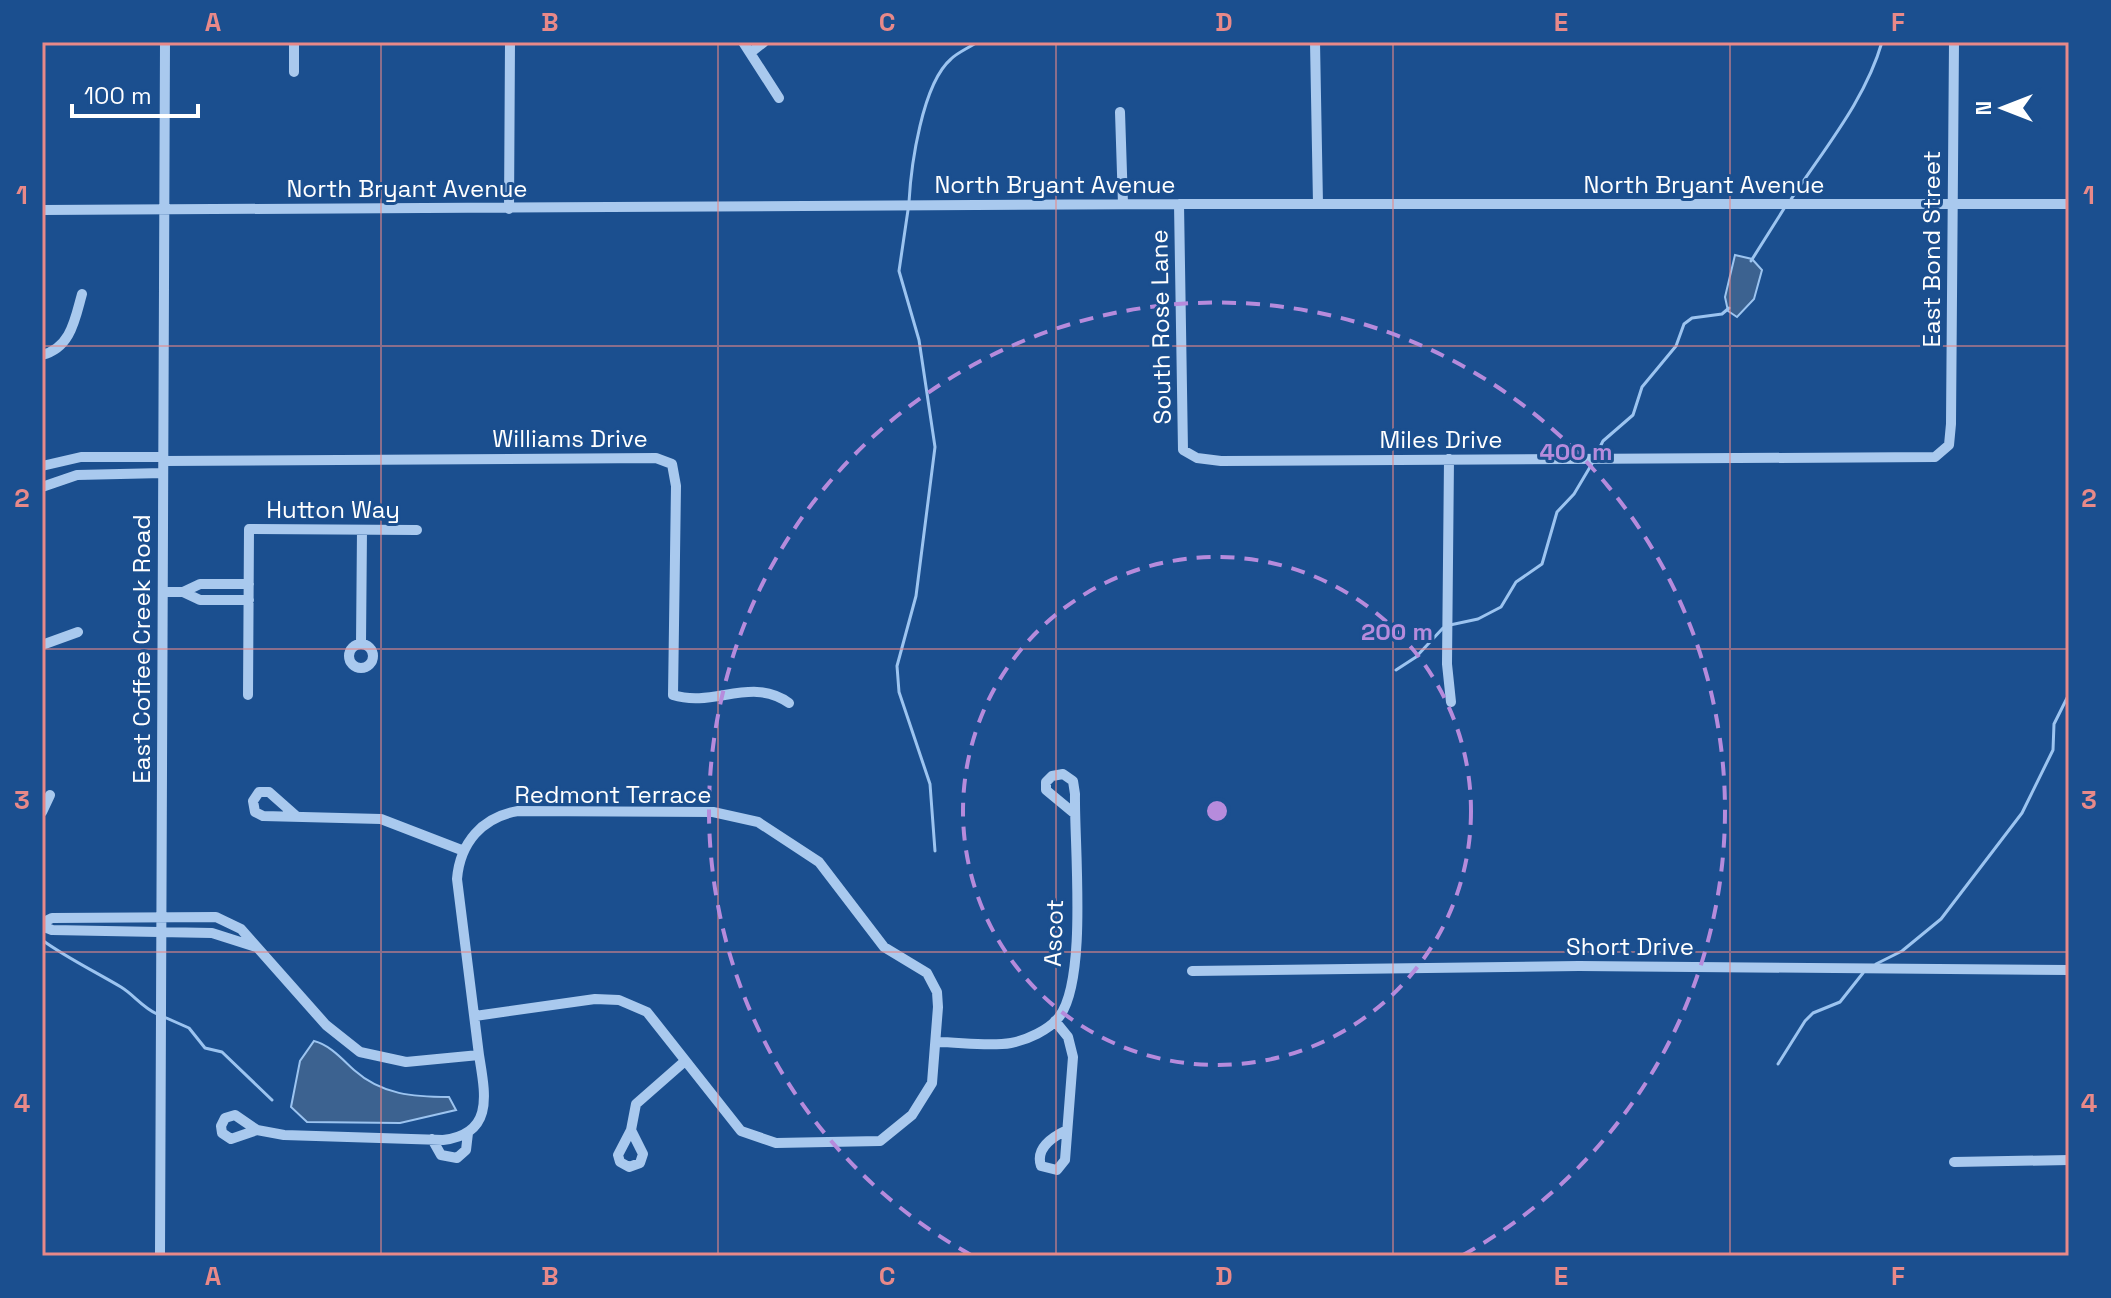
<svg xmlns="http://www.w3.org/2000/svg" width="2111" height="1298" viewBox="0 0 2111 1298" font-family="'Space Grotesk',sans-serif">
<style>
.water{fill:#3c6290;stroke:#9cc4f0;stroke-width:2}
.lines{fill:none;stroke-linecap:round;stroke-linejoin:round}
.stream{stroke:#9cc4f0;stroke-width:3}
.minor{stroke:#a9c9ee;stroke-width:10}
.grid{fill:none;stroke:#e88989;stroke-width:2;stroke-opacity:0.55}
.ring{fill:none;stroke:#b68bdc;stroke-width:4;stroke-dasharray:14 10}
.labels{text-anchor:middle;stroke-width:6;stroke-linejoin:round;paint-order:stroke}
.street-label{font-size:24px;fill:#fff;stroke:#1b4f8f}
.centre{fill:#b68bdc;stroke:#1b4f8f;stroke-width:4}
.ring-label{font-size:24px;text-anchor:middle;font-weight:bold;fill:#b68bdc;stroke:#1b4f8f;stroke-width:6;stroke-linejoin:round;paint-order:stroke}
.neatline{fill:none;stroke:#e88989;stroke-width:3}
.grid-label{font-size:26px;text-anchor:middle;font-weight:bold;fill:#e88989}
</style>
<rect width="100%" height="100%" fill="#1b4f8f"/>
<path class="water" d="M 1735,255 L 1752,259 L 1762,270 L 1754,299 L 1737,317 L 1728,311 L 1725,297 Z
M 314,1041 C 330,1045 342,1059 354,1070 C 382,1095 414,1097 449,1097 L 456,1110 L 400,1123 L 307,1122 L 291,1107 L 300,1061 Z"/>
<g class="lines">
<path class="stream" d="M 1790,201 C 1823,150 1865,101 1882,42
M 909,202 C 911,166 922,84 951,59 C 958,52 969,48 977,42
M 908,210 L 899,271 L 919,340 L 935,447 L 916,596 L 897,666 L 899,692 L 930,784 L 935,851
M 1751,261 L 1785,207
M 1596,455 L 1603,441 L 1633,415 L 1642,387 L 1676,346 L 1684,324 L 1692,318 L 1722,314 L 1729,308
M 1450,625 L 1478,619 L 1501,607 L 1516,582 L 1542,564 L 1557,512 L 1574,494 L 1593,462
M 1396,670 L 1416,657 L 1443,628
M 42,940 C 67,958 94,971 121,987 C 134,995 142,1007 157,1014
M 1876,964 L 1902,951 L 1941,919 L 2022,813 L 2053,750 L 2054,724 L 2069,694
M 164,1017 L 189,1028 L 205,1048 L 222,1052 L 272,1100
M 1778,1064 L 1805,1021 L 1813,1013 L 1840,1002 L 1863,973"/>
<path class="minor" d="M 743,42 L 779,98
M 1315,42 L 1318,204
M 750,53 L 764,42
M 294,72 L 294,42
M 1120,112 L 1123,204
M 1179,204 L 1183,450 L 1197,458 L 1221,461 L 1935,457 L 1949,445 L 1951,424 L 1954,42
M 509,209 L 510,42
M 42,210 L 1179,204 L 2069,204
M 42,355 C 71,348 75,319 82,294
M 1449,459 L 1447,664 L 1451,702
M 163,461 L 656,458 L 672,464 L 676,486 L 673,695 C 714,708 751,676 789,703
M 42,466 L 81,457 L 163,457
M 42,487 L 77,475 L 163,473
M 163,592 L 183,592 L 200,584 L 249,584
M 183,592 L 200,600 L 249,600
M 361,643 L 362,530
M349 656a12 12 0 1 1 24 0a12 12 0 1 1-24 0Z
M 42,645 L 78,632
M 248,695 L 249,529 L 417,530
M 42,812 L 50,795
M 295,815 L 269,792 L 259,792 L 253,801 L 255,812 L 263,816 L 381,819 L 464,851
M 42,923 L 52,918 L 216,917 L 241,929 L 326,1025 L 360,1052 L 406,1062 L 479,1055 L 457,879 C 460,843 482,817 518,811 L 713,812 L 758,822 L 819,862 L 884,947 L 927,973 L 937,992 L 938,1007 L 932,1083 L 912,1115 L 880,1141 L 776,1143 L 741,1131 L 647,1012 L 619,1000 L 595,999 L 475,1016
M 42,926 L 52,930 L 212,933 L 256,947
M 1192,971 L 1579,966 L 2069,970
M 1055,1021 L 1068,1037 L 1073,1057 L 1065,1160 L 1057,1170 L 1041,1166 C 1035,1148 1052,1137 1067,1130
M 937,1042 C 960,1042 988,1047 1011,1043 C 1027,1040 1049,1030 1059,1017 C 1088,980 1074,844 1075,794 L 1073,781 L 1063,774 L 1052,776 L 1046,782 L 1046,790 L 1075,814
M 257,1130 L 231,1139 L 222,1133 L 221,1126 L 225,1118 L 235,1115 L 257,1130 L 284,1135 L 443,1140 C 495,1134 485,1093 479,1055
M 631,1130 L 643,1154 L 640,1163 L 629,1167 L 620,1162 L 618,1155 L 631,1130 L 636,1104 L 685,1061
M 432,1139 L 441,1155 L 457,1158 L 466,1150 L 468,1133
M 1954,1162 L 2069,1160
M 160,1256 L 165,42"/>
</g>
<path class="grid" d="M 381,42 L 381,1256M 718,42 L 718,1256M 1056,42 L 1056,1256M 1393,42 L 1393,1256M 1730,42 L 1730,1256M 42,346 L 2069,346M 42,649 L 2069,649M 42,952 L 2069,952"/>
<g class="ring">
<circle cx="1217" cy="811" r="254"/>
<path d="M971 1255A508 508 0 1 1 1463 1255"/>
</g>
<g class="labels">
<g class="street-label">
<text x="1055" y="193">North Bryant Avenue</text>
<text x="1704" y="193">North Bryant Avenue</text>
<text x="407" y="197">North Bryant Avenue</text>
<text transform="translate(1932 249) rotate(-90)" y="8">East Bond Street</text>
<text transform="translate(1161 327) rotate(-91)" y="8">South Rose Lane</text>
<text x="570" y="447">Williams Drive</text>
<text x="1441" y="448">Miles Drive</text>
<text x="333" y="518">Hutton Way</text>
<text transform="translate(142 649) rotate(-90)" y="8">East Coffee Creek Road</text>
<text x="613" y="803">Redmont Terrace</text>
<text transform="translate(1054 933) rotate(-88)" y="8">Ascot</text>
<text x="1630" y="955">Short Drive</text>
</g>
</g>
<circle cx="1217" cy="811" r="12" class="centre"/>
<g class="ring-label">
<text x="1576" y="460">400 m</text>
<text x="1397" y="640">200 m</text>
</g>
<rect width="2111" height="1298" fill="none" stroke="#1b4f8f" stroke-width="88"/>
<g transform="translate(2003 108) rotate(270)" stroke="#1b4f8f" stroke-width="6" paint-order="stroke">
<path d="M0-6L14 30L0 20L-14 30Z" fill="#ffffff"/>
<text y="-12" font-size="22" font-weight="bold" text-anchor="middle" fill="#ffffff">N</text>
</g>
<path d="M72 104v12h126v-12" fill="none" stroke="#ffffff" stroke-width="4"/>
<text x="84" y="104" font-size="24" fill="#ffffff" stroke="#1b4f8f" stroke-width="6" paint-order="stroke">100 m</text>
<rect x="44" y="44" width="2023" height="1210" class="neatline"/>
<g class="grid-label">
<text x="213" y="31">A</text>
<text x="550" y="31">B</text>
<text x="887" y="31">C</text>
<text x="1224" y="31">D</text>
<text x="1561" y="31">E</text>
<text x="1898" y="31">F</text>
<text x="22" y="204">1</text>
<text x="2089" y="204">1</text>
<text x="22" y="507">2</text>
<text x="2089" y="507">2</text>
<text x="22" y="809">3</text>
<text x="2089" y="809">3</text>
<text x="22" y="1112">4</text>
<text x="2089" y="1112">4</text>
<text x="213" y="1285">A</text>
<text x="550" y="1285">B</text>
<text x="887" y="1285">C</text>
<text x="1224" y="1285">D</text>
<text x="1561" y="1285">E</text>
<text x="1898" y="1285">F</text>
</g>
</svg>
